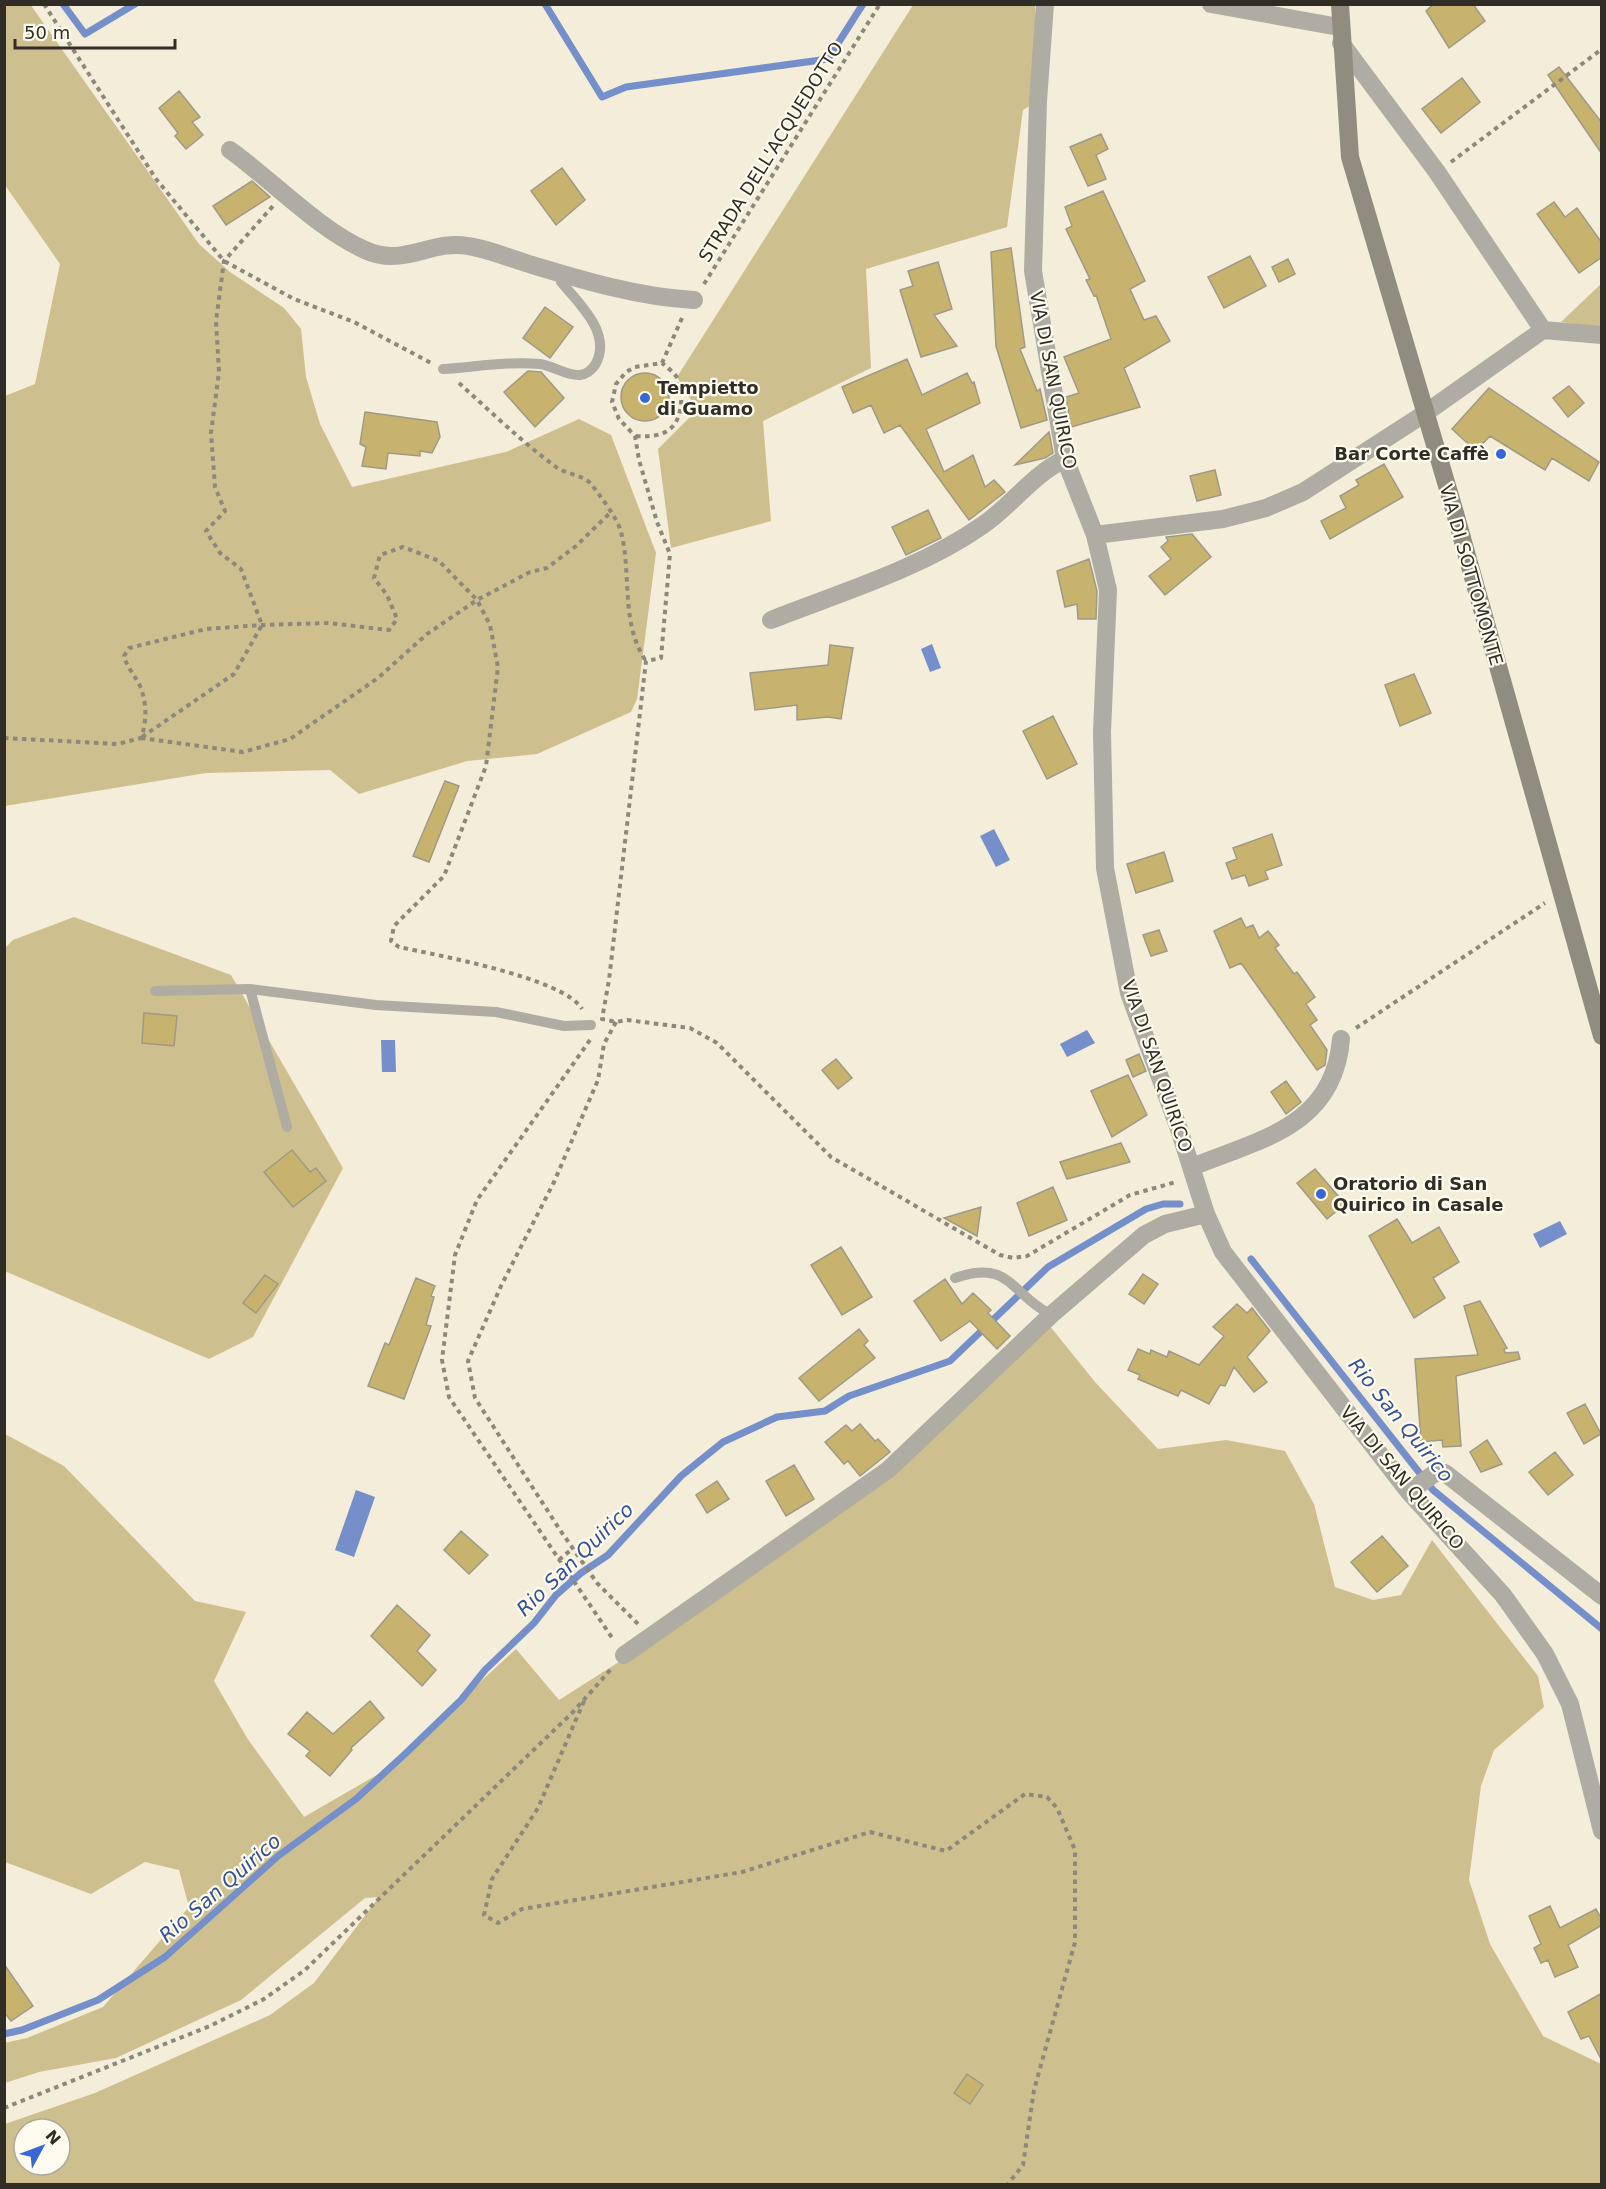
<svg xmlns="http://www.w3.org/2000/svg" width="1606" height="2189" viewBox="0 0 1606 2189" font-family="'DejaVu Sans',sans-serif">
<style>
.green{fill:#cebf8e;fill-rule:evenodd}
.water{fill:#748fc9}
.lines{fill:none;stroke-linecap:round;stroke-linejoin:round}
.stream{stroke:#748fc9;stroke-width:7}
.building{fill:#c8b36e;stroke:#9f9a86;stroke-width:1.5}
.path{stroke:#8d887b;stroke-width:4;stroke-dasharray:4.5 4.5;stroke-linecap:butt}
.lane{stroke:#aeaca3;stroke-width:10}
.street{stroke:#aeaca3;stroke-width:18}
.secondary{stroke:#908c7f;stroke-width:18}
.poi-dot{fill:#3967d7;stroke:#fefbee;stroke-width:2}
.labels{text-anchor:middle;stroke-width:4.5;stroke-linejoin:round;paint-order:stroke}
.street-label{font-size:18px;fill:#302d26;stroke:#fefbee}
.poi-label{font-size:18px;font-weight:bold;fill:#302d26;stroke:#fefbee;text-anchor:start}
.water-label{font-size:20px;font-style:italic;fill:#325198;stroke:#fefbee}
</style>
<rect width="100%" height="100%" fill="#f3edd9"/>
<path class="green" d="M 30,4 L 199,244 L 230,272 L 284,308 L 301,329 L 306,377 L 320,424 L 352,487 L 506,452 L 579,419 L 611,435 L 656,553 L 637,699 L 631,712 L 537,754 L 467,761 L 359,794 L 330,770 L 206,773 L 5,806 L 5,396 L 35,384 L 60,264 L 5,185 L 5,5 Z
M 913,5 L 1035,5 L 1038,101 L 1023,110 L 1007,227 L 866,269 L 871,368 L 763,421 L 771,521 L 671,548 L 658,449 L 697,410 L 677,377 Z
M 1601,284 L 1601,328 L 1561,322 Z
M 74,917 L 231,975 L 343,1168 L 253,1337 L 209,1359 L 7,1272 L 5,1273 L 4,949 L 13,940 Z
M 1049,1325 L 1095,1382 L 1158,1449 L 1226,1440 L 1285,1451 L 1314,1504 L 1335,1587 L 1373,1600 L 1401,1595 L 1432,1540 L 1538,1676 L 1544,1707 L 1494,1750 L 1481,1786 L 1469,1880 L 1490,1944 L 1543,2036 L 1601,2064 L 1601,2184 L 5,2184 L 5,2124 L 95,2093 L 270,2015 L 314,1983 L 379,1897 L 365,1898 L 241,2000 L 116,2058 L 39,2072 L 5,2083 L 4,2043 L 27,2038 L 103,2007 L 189,1907 L 179,1870 L 145,1862 L 91,1894 L 5,1862 L 5,1434 L 64,1466 L 195,1601 L 246,1612 L 214,1681 L 247,1738 L 304,1817 L 382,1772 L 516,1649 L 559,1700 L 663,1634 L 892,1478 ZM 24,2129 L 60,2129 L 60,2165 L 24,2165 Z"/>
<path class="water" d="M 932,644 L 941,668 L 930,672 L 921,649 Z
M 994,829 L 1010,860 L 996,867 L 980,836 Z
M 1087,1030 L 1095,1043 L 1067,1057 L 1060,1044 Z
M 381,1040 L 395,1040 L 396,1072 L 382,1072 Z
M 1560,1221 L 1567,1234 L 1540,1248 L 1533,1234 Z
M 356,1490 L 375,1497 L 354,1557 L 335,1550 Z"/>
<g class="lines">
<path class="stream" d="M 63,4 L 85,34 L 135,4
M 545,4 L 602,97 L 626,87 L 828,59 L 863,4
M 1251,1259 L 1433,1490 L 1602,1629
M 4,2034 L 22,2030 L 98,2000 L 165,1957 L 278,1856 L 356,1799 L 405,1754 L 461,1700 L 485,1670 L 534,1623 L 556,1595 L 581,1573 L 608,1555 L 681,1476 L 723,1442 L 777,1417 L 825,1411 L 849,1396 L 950,1361 L 1048,1267 L 1146,1209 L 1163,1204 L 1180,1204"/>
</g>
<path class="building" d="M 1434,4 L 1473,4 L 1485,21 L 1449,48 L 1426,11 Z
M 1559,67 L 1602,123 L 1602,154 L 1548,75 Z
M 1462,78 L 1480,102 L 1441,133 L 1422,109 Z
M 179,91 L 200,117 L 192,122 L 203,135 L 186,149 L 175,136 L 178,133 L 159,108 Z
M 1101,134 L 1108,149 L 1096,155 L 1106,179 L 1088,186 L 1070,147 Z
M 562,168 L 585,200 L 556,225 L 531,191 Z
M 252,181 L 270,197 L 226,225 L 213,206 Z
M 1103,191 L 1145,281 L 1130,289 L 1144,320 L 1156,316 L 1170,341 L 1124,368 L 1140,407 L 1071,427 L 1066,397 L 1079,393 L 1064,357 L 1111,339 L 1096,295 L 1094,296 L 1086,280 L 1090,279 L 1066,229 L 1072,226 L 1065,207 Z
M 1554,202 L 1565,217 L 1577,208 L 1602,243 L 1602,257 L 1579,273 L 1537,214 Z
M 1011,248 L 1025,347 L 1020,349 L 1037,391 L 1040,389 L 1047,420 L 1021,428 L 996,346 L 991,252 Z
M 1250,256 L 1266,286 L 1224,308 L 1208,277 Z
M 1288,259 L 1295,274 L 1279,282 L 1272,267 Z
M 938,262 L 952,309 L 934,315 L 957,346 L 921,357 L 900,290 L 913,286 L 908,271 Z
M 545,307 L 573,327 L 550,358 L 523,338 Z
M 907,359 L 922,395 L 967,373 L 972,383 L 974,382 L 980,403 L 926,429 L 944,472 L 973,455 L 985,487 L 994,480 L 1005,492 L 969,520 L 900,425 L 884,433 L 871,405 L 853,413 L 842,387 Z
M 528,371 L 541,372 L 564,398 L 535,427 L 504,392 Z
M621 397a24 24 0 1 1 48 0a24 24 0 1 1-48 0Z
M 1569,386 L 1584,403 L 1568,417 L 1553,398 Z
M 1489,388 L 1599,462 L 1589,481 L 1552,458 L 1545,470 L 1490,436 L 1476,451 L 1452,429 Z
M 365,412 L 437,422 L 440,437 L 432,453 L 420,451 L 420,456 L 388,453 L 386,469 L 362,466 L 366,447 L 360,444 Z
M 1049,432 L 1053,453 L 1045,458 L 1015,465 Z
M 1384,464 L 1403,497 L 1330,539 L 1321,521 L 1346,508 L 1340,496 L 1359,485 L 1356,480 Z
M 1215,470 L 1221,495 L 1197,501 L 1190,476 Z
M 928,510 L 941,538 L 906,555 L 892,527 Z
M 1192,534 L 1211,557 L 1165,595 L 1149,576 L 1171,559 L 1161,547 L 1168,541 L 1166,537 Z
M 1089,559 L 1097,591 L 1096,619 L 1078,619 L 1077,604 L 1065,607 L 1057,571 Z
M 830,645 L 853,648 L 841,719 L 828,717 L 797,720 L 797,705 L 755,710 L 750,673 L 828,665 Z
M 1414,674 L 1431,713 L 1400,726 L 1385,685 Z
M 1053,716 L 1077,764 L 1047,779 L 1023,731 Z
M 445,781 L 459,786 L 429,862 L 413,856 Z
M 1272,834 L 1282,865 L 1265,871 L 1268,879 L 1249,886 L 1245,875 L 1232,879 L 1226,863 L 1237,859 L 1233,848 Z
M 1164,852 L 1173,881 L 1136,893 L 1127,864 Z
M 1241,918 L 1246,928 L 1253,925 L 1259,938 L 1268,931 L 1279,945 L 1275,948 L 1294,974 L 1297,972 L 1315,997 L 1306,1004 L 1317,1020 L 1310,1025 L 1327,1050 L 1325,1065 L 1317,1070 L 1241,963 L 1230,968 L 1214,931 Z
M 1159,930 L 1167,951 L 1151,956 L 1143,935 Z
M 144,1013 L 177,1016 L 174,1046 L 142,1043 Z
M 1139,1054 L 1146,1071 L 1133,1077 L 1126,1060 Z
M 836,1059 L 852,1078 L 838,1089 L 822,1070 Z
M 1128,1075 L 1147,1115 L 1112,1137 L 1091,1091 Z
M 1286,1081 L 1301,1102 L 1286,1114 L 1271,1092 Z
M 1121,1143 L 1130,1162 L 1067,1179 L 1060,1162 Z
M 292,1150 L 310,1172 L 316,1168 L 326,1181 L 293,1207 L 264,1172 Z
M 1315,1169 L 1345,1204 L 1327,1219 L 1297,1183 Z
M 1053,1187 L 1067,1220 L 1029,1236 L 1017,1203 Z
M 981,1207 L 977,1236 L 944,1218 Z
M 1397,1219 L 1412,1243 L 1439,1227 L 1459,1262 L 1433,1278 L 1445,1298 L 1414,1318 L 1369,1236 Z
M 841,1247 L 872,1297 L 842,1315 L 811,1265 Z
M 1143,1274 L 1158,1284 L 1144,1304 L 1129,1294 Z
M 265,1275 L 278,1284 L 256,1313 L 243,1303 Z
M 416,1278 L 435,1286 L 431,1296 L 434,1297 L 426,1325 L 431,1326 L 404,1399 L 368,1386 L 385,1343 L 389,1345 Z
M 945,1279 L 962,1304 L 973,1293 L 991,1310 L 988,1313 L 1010,1336 L 997,1349 L 970,1321 L 941,1341 L 914,1301 Z
M 1480,1301 L 1507,1348 L 1504,1349 L 1505,1353 L 1518,1352 L 1520,1359 L 1456,1376 L 1461,1446 L 1443,1447 L 1442,1440 L 1421,1442 L 1415,1359 L 1478,1355 L 1464,1306 Z
M 1237,1304 L 1247,1313 L 1252,1308 L 1270,1331 L 1247,1357 L 1267,1382 L 1254,1392 L 1234,1367 L 1225,1386 L 1220,1385 L 1209,1404 L 1181,1390 L 1178,1396 L 1138,1379 L 1140,1375 L 1128,1370 L 1138,1349 L 1150,1354 L 1151,1350 L 1167,1357 L 1169,1351 L 1199,1365 L 1224,1336 L 1213,1327 Z
M 859,1329 L 868,1341 L 864,1345 L 875,1358 L 819,1401 L 799,1378 Z
M 1585,1404 L 1601,1434 L 1584,1444 L 1567,1413 Z
M 860,1424 L 875,1441 L 878,1439 L 890,1452 L 860,1476 L 848,1461 L 844,1464 L 825,1442 L 846,1425 L 852,1431 Z
M 1487,1440 L 1502,1464 L 1481,1472 L 1470,1452 Z
M 1555,1452 L 1573,1475 L 1548,1495 L 1529,1472 Z
M 794,1465 L 814,1499 L 786,1516 L 766,1481 Z
M 717,1481 L 729,1499 L 707,1513 L 696,1495 Z
M 461,1531 L 488,1555 L 469,1574 L 444,1550 Z
M 1382,1536 L 1408,1566 L 1377,1592 L 1351,1562 Z
M 397,1605 L 430,1635 L 417,1651 L 436,1670 L 422,1686 L 371,1636 Z
M 370,1701 L 384,1718 L 351,1748 L 352,1750 L 330,1776 L 306,1756 L 310,1751 L 288,1734 L 307,1712 L 333,1734 Z
M 1550,1906 L 1560,1928 L 1596,1909 L 1602,1920 L 1602,1925 L 1568,1945 L 1578,1967 L 1555,1977 L 1548,1960 L 1541,1963 L 1534,1948 L 1541,1944 L 1529,1916 Z
M 4,1964 L 33,2006 L 11,2021 L 4,2012 Z
M 1602,1993 L 1602,2061 L 1589,2036 L 1581,2039 L 1568,2012 Z
M 967,2074 L 983,2085 L 970,2104 L 954,2093 Z"/>
<g class="lines">
<path class="path" d="M 44,4 L 156,179 L 224,261 L 294,299 L 354,322 L 431,363
M 1451,162 L 1602,49
M 704,284 L 880,4
M 682,318 L 662,363 L 635,367 L 626,372 L 616,384 L 612,402 L 619,419 L 635,436 L 639,460 L 657,522 L 670,554 L 661,658 L 646,661 L 609,980 L 602,1019 L 616,1022 L 627,1020 L 690,1028 L 717,1043 L 831,1157 L 1000,1255 L 1013,1258 L 1027,1256 L 1130,1195 L 1176,1182
M 459,383 C 490,411 522,442 556,467 C 567,475 583,474 592,485 C 600,496 618,519 621,532 C 632,574 620,623 646,661
M 636,436 C 662,438 679,431 681,403 C 682,394 681,383 676,376 C 672,371 667,367 662,363
M 142,737 L 234,674 L 262,625 L 241,569 L 220,553 L 206,531 L 225,511 L 215,487 L 211,433 L 219,372 L 216,321 L 224,261 L 273,206
M 4,738 L 118,744 L 141,738 C 147,721 147,703 140,686 C 135,675 127,668 124,656 L 129,648 L 206,629 L 262,625 L 328,623 L 389,630 L 397,619 L 387,595 L 374,578 L 380,555 L 403,547 L 439,561 L 477,600 L 490,625 L 498,667 L 486,766 L 444,876 L 394,926 L 391,941 L 399,947 C 436,955 564,978 582,1009
M 141,738 L 243,752 L 290,739 L 378,678 L 427,634 L 477,600 L 530,572 L 547,568 L 576,546 L 610,513
M 616,1022 L 604,1044 L 598,1080 L 554,1182 L 501,1286 L 468,1361 L 475,1398 L 560,1530 L 597,1583 L 638,1624
M 1356,1028 L 1545,903
M 590,1040 L 477,1200 L 455,1255 L 442,1360 L 449,1397 L 613,1639
M 559,1560 L 573,1548
M 584,1701 L 538,1808 L 492,1879 L 484,1915 L 498,1923 L 522,1909 L 742,1872 L 870,1832 L 946,1851 L 1025,1794 L 1047,1797 L 1057,1808 L 1075,1850 L 1075,1942 L 1034,2090 L 1023,2165 L 1008,2184
M 4,2108 L 210,2026 L 264,1999 L 305,1970 L 573,1712 L 613,1667"/>
<path class="lane" d="M 443,369 C 475,367 509,361 540,364 C 554,366 566,376 580,375 C 587,374 591,371 595,365 C 613,335 580,304 561,282 L 565,274
M 250,989 L 287,1127
M 155,991 L 250,989 L 376,1005 L 496,1012 L 564,1026 L 591,1025
M 955,1278 C 1011,1259 1009,1293 1051,1315"/>
<path class="street" d="M 1045,4 L 1038,101 L 1033,271 L 1065,459 L 1095,535 L 1108,590 L 1102,732 L 1105,868 L 1129,993 L 1179,1129 L 1206,1214 L 1223,1252 L 1409,1492 L 1503,1595 L 1545,1654 L 1570,1704 L 1602,1831
M 1211,4 L 1339,27
M 1341,43 L 1437,172 L 1543,330
M 230,150 C 273,181 318,229 365,250 C 403,268 432,239 468,246 C 488,249 509,258 529,264 C 582,280 638,297 694,300
M 1095,535 L 1223,519 L 1266,508 L 1303,492 L 1424,414 L 1543,330 L 1602,335
M 771,620 C 842,592 920,569 983,525 C 1012,505 1033,474 1065,459
M 1192,1167 C 1261,1139 1334,1126 1341,1039
M 1409,1492 L 1435,1473 L 1445,1473 L 1602,1596
M 624,1655 L 888,1470 L 1051,1315 L 1144,1235 L 1165,1224 L 1206,1214"/>
<path class="secondary" d="M 1340,4 L 1350,157 L 1453,506 L 1602,1036"/>
</g>
<g class="poi-dot">
<circle cx="645" cy="398" r="6"/>
<circle cx="1501" cy="454" r="6"/>
<circle cx="1321" cy="1194" r="6"/>
</g>
<g class="labels">
<g class="street-label">
<text transform="translate(771 152) rotate(-58)" y="6">STRADA DELL'ACQUEDOTTO</text>
<text transform="translate(1053 380) rotate(79)" y="6">VIA DI SAN QUIRICO</text>
<text transform="translate(1471 575) rotate(74)" y="6">VIA DI SOTTOMONTE</text>
<text transform="translate(1157 1066) rotate(71)" y="6">VIA DI SAN QUIRICO</text>
<text transform="translate(1402 1478) rotate(50)" y="6">VIA DI SAN QUIRICO</text>
</g>
<g class="poi-label">
<text x="657" y="394">Tempietto<tspan x="657" dy="21">di Guamo</tspan></text>
<text x="1489" y="460" text-anchor="end">Bar Corte Caffè</text>
<text x="1333" y="1190">Oratorio di San<tspan x="1333" dy="21">Quirico in Casale</tspan></text>
</g>
<g class="water-label">
<text transform="translate(1401 1420) rotate(51)" y="7">Rio San Quirico</text>
<text transform="translate(575 1559) rotate(-44)" y="7">Rio San Quirico</text>
<text transform="translate(220 1888) rotate(-41)" y="7">Rio San Quirico</text>
</g>
</g>
<rect width="1606" height="2189" fill="none" stroke="#302d26" stroke-width="12"/>
<g transform="translate(42 2147) rotate(49)"><circle r="28" fill="#fefbee" stroke="#aca99e" stroke-width="1.5"/>
<path d="M0-4.5L10 22L0 15L-10 22Z" fill="#3967d7"/>
<text y="-9" font-size="16" font-weight="bold" text-anchor="middle" fill="#302d26">N</text>
</g>
<path d="M15 39v9h160v-9" fill="none" stroke="#302d26" stroke-width="3"/>
<text x="24" y="39" font-size="18" fill="#302d26" stroke="#fefbee" stroke-width="4.5" paint-order="stroke">50 m</text>
</svg>
